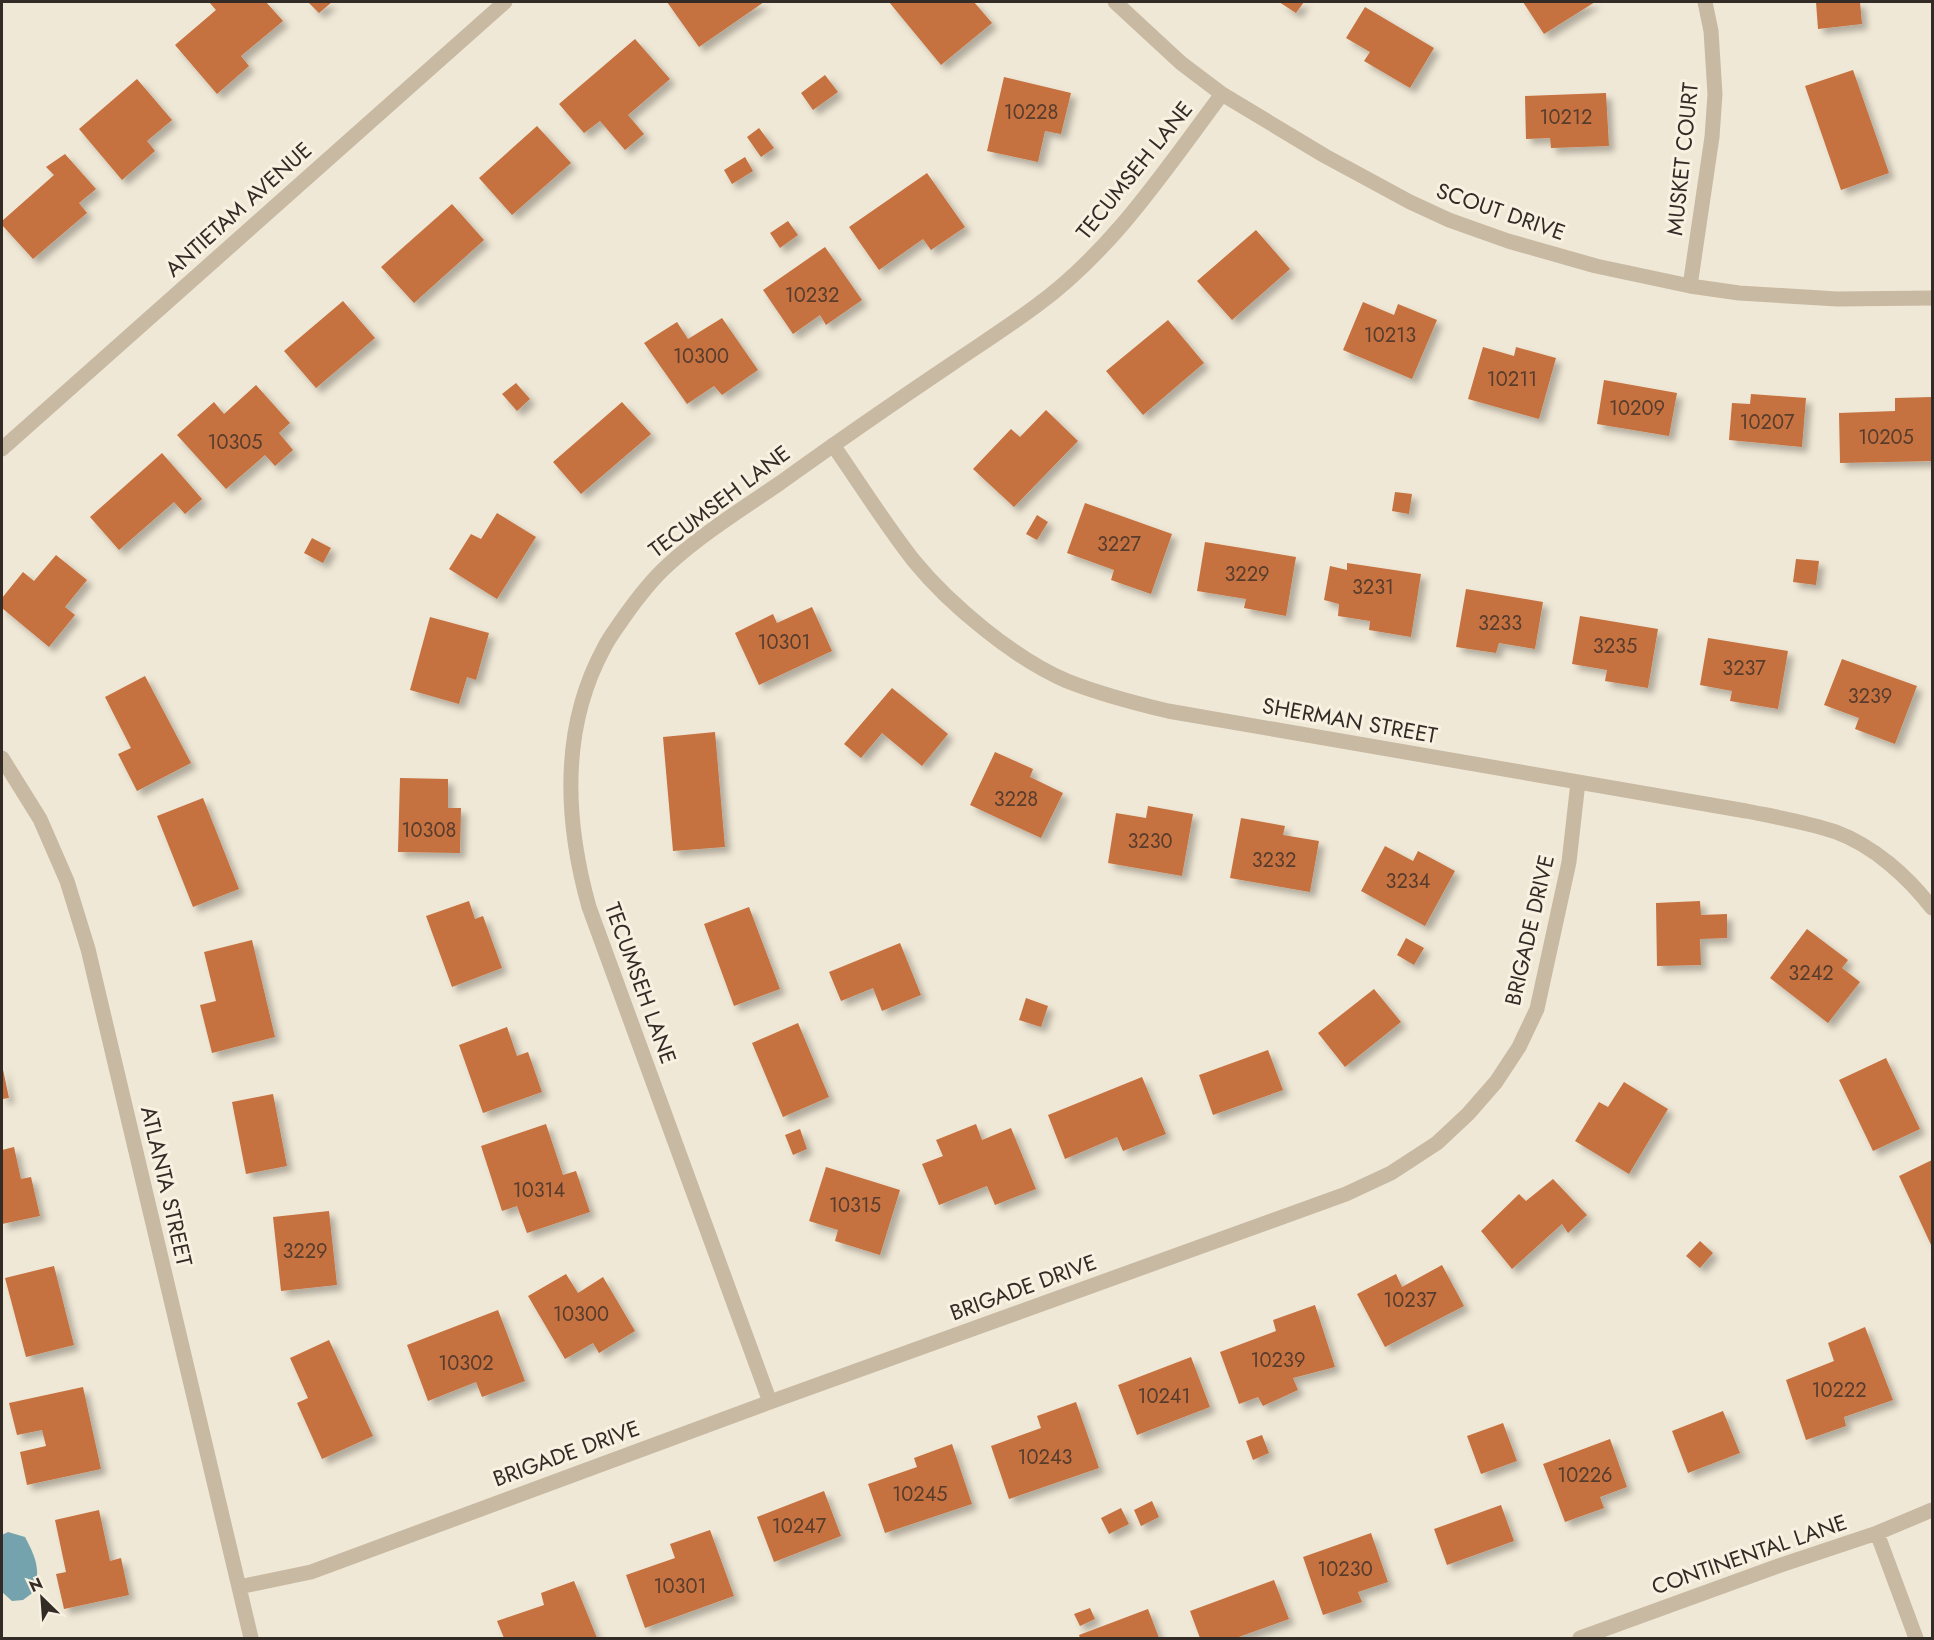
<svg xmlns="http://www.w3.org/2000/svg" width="1934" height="1640" viewBox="0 0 1934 1640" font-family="Jost,sans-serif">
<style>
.water{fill:#75a3ad}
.building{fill:#c6713f;filter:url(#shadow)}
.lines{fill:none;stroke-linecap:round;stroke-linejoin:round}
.street{stroke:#c8b9a3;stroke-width:15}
.labels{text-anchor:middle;stroke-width:6;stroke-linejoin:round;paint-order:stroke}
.number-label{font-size:20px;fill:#583c2c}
.street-label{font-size:22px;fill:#332b25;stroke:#f8f1e2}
</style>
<defs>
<filter id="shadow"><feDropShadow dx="5.5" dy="5.5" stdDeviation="3" flood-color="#0004"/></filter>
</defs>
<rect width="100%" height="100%" fill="#f0e8d6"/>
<path class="water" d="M 8,1532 L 25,1537 C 36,1558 40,1568 35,1591 L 23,1600 L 12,1601 L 2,1592 L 2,1535 Z"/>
<path class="building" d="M 209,2 L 266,2 L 283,21 L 241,56 L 249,66 L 217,94 L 175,45 L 216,10 Z
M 308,2 L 332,2 L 319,13 Z
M 667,2 L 764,2 L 699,47 Z
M 889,2 L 974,2 L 992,23 L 941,65 Z
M 1279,2 L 1304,2 L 1296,13 Z
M 1523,2 L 1595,2 L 1544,34 Z
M 1816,2 L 1860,2 L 1862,24 L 1818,29 Z
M 1365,7 L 1434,48 L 1410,88 L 1364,61 L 1370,52 L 1346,38 Z
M 635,39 L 670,79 L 628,115 L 644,134 L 625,150 L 600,121 L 584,133 L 559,104 Z
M 1853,70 L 1889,173 L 1841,190 L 1805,86 Z
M 825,75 L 838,92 L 813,110 L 801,93 Z
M 1004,77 L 1071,93 L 1061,134 L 1045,131 L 1038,162 L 987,151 Z
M 137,79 L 172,120 L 147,141 L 155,151 L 122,180 L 79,129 Z
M 1606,93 L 1609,146 L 1551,148 L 1550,138 L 1526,139 L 1525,96 Z
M 537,126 L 571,163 L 512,215 L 479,178 Z
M 759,128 L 774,148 L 761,157 L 747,137 Z
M 65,154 L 96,189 L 79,203 L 87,213 L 33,259 L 2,225 L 2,221 L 54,175 L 46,167 Z
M 745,157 L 753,171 L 732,184 L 724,170 Z
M 927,173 L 965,227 L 931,250 L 923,239 L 879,270 L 849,227 Z
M 452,204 L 484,240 L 414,303 L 381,267 Z
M 788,221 L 798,235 L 780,248 L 770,233 Z
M 1256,230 L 1290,269 L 1232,320 L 1197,281 Z
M 825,247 L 862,300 L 826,325 L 820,315 L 793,334 L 763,290 Z
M 343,301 L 375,338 L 316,388 L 284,351 Z
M 1363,302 L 1394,315 L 1398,304 L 1437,320 L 1412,379 L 1343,350 Z
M 722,318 L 758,370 L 722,395 L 714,386 L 687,404 L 644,343 L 677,322 L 688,339 Z
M 1168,320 L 1204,363 L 1143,415 L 1106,371 Z
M 1483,347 L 1514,356 L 1516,347 L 1556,358 L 1539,419 L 1468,399 Z
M 1604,380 L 1677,393 L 1669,436 L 1597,424 Z
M 516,383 L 530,399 L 517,411 L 502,394 Z
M 256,385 L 290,423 L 279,433 L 293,450 L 275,466 L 265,455 L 226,489 L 177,435 L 214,402 L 224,414 Z
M 1751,394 L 1806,398 L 1802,447 L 1729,440 L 1732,403 L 1750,404 Z
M 1932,397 L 1932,461 L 1840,463 L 1839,413 L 1895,411 L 1895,398 Z
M 622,402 L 651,434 L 581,494 L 553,462 Z
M 1046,410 L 1078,441 L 1014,507 L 973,469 L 1011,429 L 1020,437 Z
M 162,453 L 202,499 L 185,514 L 174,502 L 119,550 L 90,517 Z
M 1395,492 L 1412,494 L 1409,514 L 1392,511 Z
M 1085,503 L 1172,534 L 1151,594 L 1111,580 L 1114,570 L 1067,553 Z
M 497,513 L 536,537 L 497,599 L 449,569 L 471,534 L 481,539 Z
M 1037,515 L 1048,522 L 1037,540 L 1026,534 Z
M 312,538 L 331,548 L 323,563 L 304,553 Z
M 1205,542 L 1296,557 L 1286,616 L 1244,608 L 1246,599 L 1197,591 Z
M 56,555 L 87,580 L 65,607 L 75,615 L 49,647 L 2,608 L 2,598 L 23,572 L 34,581 Z
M 1796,559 L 1819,561 L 1816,585 L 1793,582 Z
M 1347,563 L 1421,574 L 1411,637 L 1369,630 L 1370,621 L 1338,616 L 1339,604 L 1324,600 L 1330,566 L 1347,570 Z
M 1466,589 L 1543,602 L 1535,649 L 1499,643 L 1496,653 L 1456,647 Z
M 812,607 L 832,651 L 759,685 L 735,633 L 773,614 L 777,623 Z
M 1580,616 L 1658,629 L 1648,688 L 1605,681 L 1607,670 L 1572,664 Z
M 430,617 L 489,633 L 476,680 L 467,677 L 459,704 L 410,690 Z
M 1708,638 L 1788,651 L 1778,709 L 1730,701 L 1732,691 L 1700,685 Z
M 1842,659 L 1917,686 L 1895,744 L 1855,729 L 1859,718 L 1824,705 Z
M 145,676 L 191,763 L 137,791 L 118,754 L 131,748 L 105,697 Z
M 892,688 L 948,734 L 922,766 L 882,733 L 861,758 L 844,744 Z
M 715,732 L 725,847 L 673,851 L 663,737 Z
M 995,752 L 1033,769 L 1030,777 L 1063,793 L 1041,838 L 970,805 Z
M 400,778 L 448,779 L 448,808 L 461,808 L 460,853 L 398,852 Z
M 203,798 L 239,889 L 193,907 L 157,816 Z
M 1148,806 L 1193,814 L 1182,876 L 1108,863 L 1116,813 L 1146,818 Z
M 1241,818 L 1285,826 L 1283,835 L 1319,841 L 1310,892 L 1230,878 Z
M 1385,846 L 1413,861 L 1418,851 L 1455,871 L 1425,926 L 1361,891 Z
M 469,901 L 475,919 L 483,916 L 502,968 L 452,987 L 426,916 Z
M 1700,901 L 1701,915 L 1727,914 L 1727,938 L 1700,939 L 1701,965 L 1657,966 L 1656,903 Z
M 749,907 L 780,989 L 734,1006 L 704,924 Z
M 1807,929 L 1848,960 L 1842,968 L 1860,982 L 1828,1023 L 1770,978 Z
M 1406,938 L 1424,948 L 1414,965 L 1397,955 Z
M 252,940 L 275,1037 L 212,1053 L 200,1005 L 216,1001 L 204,952 Z
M 900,943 L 921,995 L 882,1011 L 873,988 L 841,1001 L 829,972 Z
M 1374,989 L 1401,1022 L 1345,1067 L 1318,1033 Z
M 1026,998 L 1048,1006 L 1041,1027 L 1019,1020 Z
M 798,1023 L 829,1097 L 783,1117 L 752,1043 Z
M 507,1027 L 517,1056 L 528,1052 L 542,1092 L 483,1113 L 459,1045 Z
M 1268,1050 L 1283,1090 L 1213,1115 L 1199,1075 Z
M 1886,1058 L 1920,1129 L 1873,1151 L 1839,1080 Z
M 2,1065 L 9,1098 L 2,1099 Z
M 1142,1077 L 1166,1134 L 1123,1151 L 1117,1137 L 1065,1159 L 1048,1115 Z
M 1624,1082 L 1668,1109 L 1629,1174 L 1575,1141 L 1599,1102 L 1608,1107 Z
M 273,1094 L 287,1166 L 246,1174 L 232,1102 Z
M 546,1124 L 563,1175 L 576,1171 L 590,1212 L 527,1233 L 517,1206 L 502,1211 L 481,1146 Z
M 976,1124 L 982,1140 L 1011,1128 L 1036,1189 L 995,1205 L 987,1186 L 939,1205 L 922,1164 L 943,1156 L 936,1140 Z
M 800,1129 L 807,1149 L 793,1155 L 785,1135 Z
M 14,1147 L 21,1179 L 31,1177 L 40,1216 L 2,1224 L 2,1150 Z
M 1932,1160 L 1932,1247 L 1899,1176 Z
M 826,1167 L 900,1190 L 880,1255 L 835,1241 L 838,1230 L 809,1221 Z
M 1553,1179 L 1587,1215 L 1568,1233 L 1562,1224 L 1512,1269 L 1481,1231 L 1519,1194 L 1526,1201 Z
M 329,1211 L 337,1285 L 281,1291 L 273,1217 Z
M 1700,1241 L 1713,1253 L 1700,1268 L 1686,1256 Z
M 1442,1265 L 1464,1306 L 1385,1347 L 1357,1294 L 1396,1274 L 1402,1287 Z
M 54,1266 L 74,1345 L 26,1357 L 5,1278 Z
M 566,1274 L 578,1293 L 603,1277 L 635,1331 L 599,1353 L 593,1343 L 565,1359 L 528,1296 Z
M 1315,1305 L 1335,1367 L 1293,1378 L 1298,1390 L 1263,1406 L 1258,1397 L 1239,1404 L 1220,1352 L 1276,1331 L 1273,1320 Z
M 498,1310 L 525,1381 L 482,1397 L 476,1382 L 428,1401 L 407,1345 Z
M 1865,1327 L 1893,1400 L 1844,1417 L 1846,1426 L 1806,1440 L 1786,1380 L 1834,1361 L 1828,1343 Z
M 329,1340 L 373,1436 L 322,1459 L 297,1403 L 308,1398 L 290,1358 Z
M 1191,1357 L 1210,1407 L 1137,1435 L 1118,1385 Z
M 83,1387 L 101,1469 L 27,1485 L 20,1452 L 46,1446 L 42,1430 L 17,1435 L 9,1403 Z
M 1076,1402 L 1099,1468 L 1009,1499 L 991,1446 L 1041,1428 L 1037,1416 Z
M 1723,1411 L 1740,1453 L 1688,1473 L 1672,1431 Z
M 1503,1423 L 1517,1461 L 1481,1474 L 1467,1436 Z
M 1262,1435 L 1269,1453 L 1253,1460 L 1246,1441 Z
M 1610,1439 L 1627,1487 L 1600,1497 L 1604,1508 L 1565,1522 L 1543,1464 Z
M 952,1444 L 972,1504 L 885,1533 L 868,1484 L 917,1467 L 914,1458 Z
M 824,1491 L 841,1536 L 774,1562 L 757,1517 Z
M 1152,1501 L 1159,1517 L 1141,1526 L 1134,1510 Z
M 1501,1505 L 1514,1541 L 1447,1565 L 1434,1529 Z
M 1121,1508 L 1129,1524 L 1109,1534 L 1101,1518 Z
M 99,1510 L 110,1561 L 121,1558 L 129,1595 L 64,1609 L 56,1574 L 66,1572 L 55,1520 Z
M 710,1530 L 734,1596 L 645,1628 L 626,1575 L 675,1558 L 670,1544 Z
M 1371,1533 L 1388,1582 L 1358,1592 L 1362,1602 L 1323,1615 L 1303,1557 Z
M 1274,1580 L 1289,1619 L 1236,1638 L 1200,1638 L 1190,1611 Z
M 574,1581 L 597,1638 L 504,1638 L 497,1621 L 544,1605 L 541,1593 Z
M 1090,1608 L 1095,1619 L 1080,1626 L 1074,1614 Z
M 1148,1609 L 1159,1638 L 1080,1638 L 1079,1635 Z"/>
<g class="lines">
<path class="street" d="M 1115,2 L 1181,63 L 1222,94 L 1325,156 L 1410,202 L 1449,220 L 1508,241 L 1596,266 L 1690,286 L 1739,293 L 1837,299 L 1932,298
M 1690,286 L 1712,137 L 1715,94 L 1711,31 L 1705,2
M 833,445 C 860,484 885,524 914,561 C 950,605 1015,659 1067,681 C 1100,694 1134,703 1168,711 L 1746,811 C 1776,817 1807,822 1836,832 C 1874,846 1908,877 1932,908
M 2,449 L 505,2
M 2,758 L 40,819 L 67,881 L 88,949 L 251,1638
M 770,1402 L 589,907 C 565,821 560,729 604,648 C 609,638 616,629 622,620 C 636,600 650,581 668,565 C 702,534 742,509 780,483 C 837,442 895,402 953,363 C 981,344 1009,326 1036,306 C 1113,250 1165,170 1222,94
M 1877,1533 L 1916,1638
M 239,1587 L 311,1572 L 770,1402 L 1346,1194 L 1391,1173 L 1437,1143 L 1468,1114 L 1496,1082 L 1519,1047 L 1537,1009 L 1569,862 L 1578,782
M 1580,1638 L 1781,1565 L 1877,1533 L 1932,1510"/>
</g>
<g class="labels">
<g class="number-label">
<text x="1031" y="119">10228</text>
<text x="1566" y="124">10212</text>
<text x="812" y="302">10232</text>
<text x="1390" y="342">10213</text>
<text x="701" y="363">10300</text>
<text x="1512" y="386">10211</text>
<text x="1637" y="415">10209</text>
<text x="1767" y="429">10207</text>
<text x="1886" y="444">10205</text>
<text x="235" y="449">10305</text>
<text x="1119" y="551">3227</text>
<text x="1247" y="581">3229</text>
<text x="1373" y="594">3231</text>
<text x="1500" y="630">3233</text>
<text x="784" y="649">10301</text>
<text x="1615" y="653">3235</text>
<text x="1744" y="675">3237</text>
<text x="1870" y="703">3239</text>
<text x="1016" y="806">3228</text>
<text x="429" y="837">10308</text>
<text x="1150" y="848">3230</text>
<text x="1274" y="867">3232</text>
<text x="1408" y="888">3234</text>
<text x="1811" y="980">3242</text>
<text x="539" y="1197">10314</text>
<text x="855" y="1212">10315</text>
<text x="305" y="1258">3229</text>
<text x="1410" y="1307">10237</text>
<text x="581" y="1321">10300</text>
<text x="1278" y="1367">10239</text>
<text x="466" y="1370">10302</text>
<text x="1839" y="1397">10222</text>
<text x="1164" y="1403">10241</text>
<text x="1045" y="1464">10243</text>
<text x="1585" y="1482">10226</text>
<text x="920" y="1501">10245</text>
<text x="799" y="1533">10247</text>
<text x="1345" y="1576">10230</text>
<text x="680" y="1593">10301</text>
</g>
<g class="street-label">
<text transform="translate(1682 159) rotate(-84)" y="8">MUSKET COURT</text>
<text transform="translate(1134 170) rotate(-51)" y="8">TECUMSEH LANE</text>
<text transform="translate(238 209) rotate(-42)" y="8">ANTIETAM AVENUE</text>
<text transform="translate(1501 211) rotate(19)" y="8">SCOUT DRIVE</text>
<text transform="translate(719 501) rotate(-37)" y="8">TECUMSEH LANE</text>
<text transform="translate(1350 720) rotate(10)" y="8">SHERMAN STREET</text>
<text transform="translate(1529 930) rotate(-77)" y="8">BRIGADE DRIVE</text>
<text transform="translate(641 983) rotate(70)" y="8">TECUMSEH LANE</text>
<text transform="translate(167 1186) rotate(77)" y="8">ATLANTA STREET</text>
<text transform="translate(1023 1287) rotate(-20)" y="8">BRIGADE DRIVE</text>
<text transform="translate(566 1453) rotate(-20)" y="8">BRIGADE DRIVE</text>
<text transform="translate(1749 1554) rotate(-19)" y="8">CONTINENTAL LANE</text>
</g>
</g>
<rect width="1934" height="1640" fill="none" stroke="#332b25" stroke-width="6"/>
<g transform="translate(42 1598) rotate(335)" stroke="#f8f1e2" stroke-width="4.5" paint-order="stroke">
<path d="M0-4.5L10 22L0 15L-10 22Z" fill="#332b25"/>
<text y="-9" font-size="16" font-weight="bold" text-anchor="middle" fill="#332b25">N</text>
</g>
</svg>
